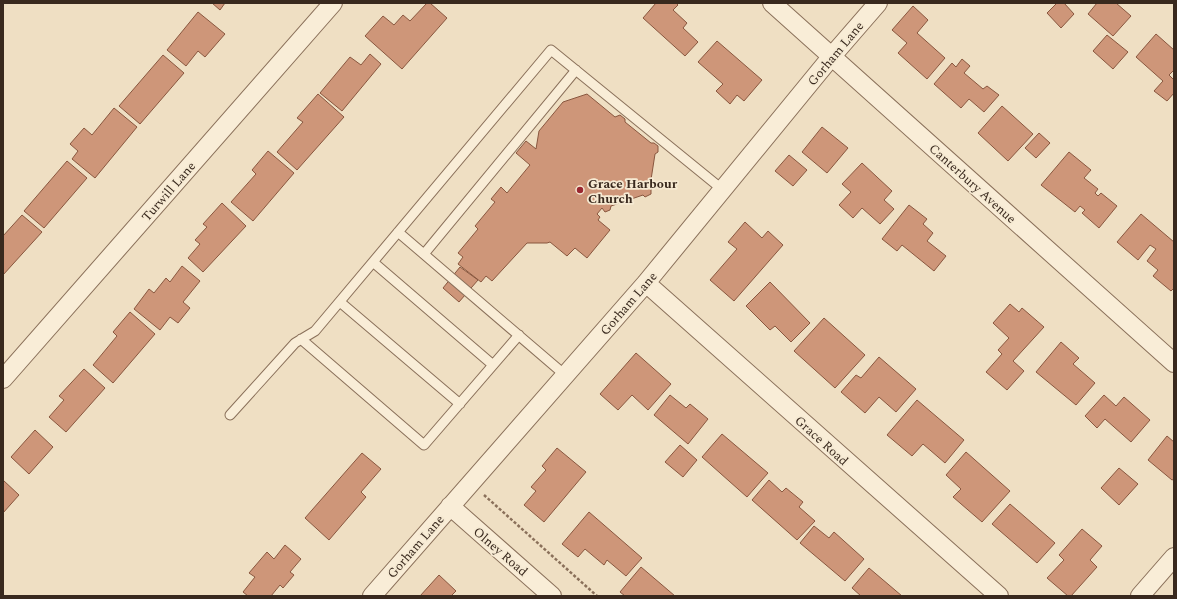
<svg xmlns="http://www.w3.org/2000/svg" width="1177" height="599" viewBox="0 0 1177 599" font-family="Spectral,serif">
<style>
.building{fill:#ce9679;stroke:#89573f}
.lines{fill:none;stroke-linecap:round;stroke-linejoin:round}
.service-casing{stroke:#8a705a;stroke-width:11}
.minor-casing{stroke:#8a705a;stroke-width:20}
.path{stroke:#8a705a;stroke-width:2.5;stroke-dasharray:3 2;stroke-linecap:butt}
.service{stroke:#f9edd7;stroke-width:9}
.minor{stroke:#f9edd7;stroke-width:18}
.poi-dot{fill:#9a2831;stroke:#f6ead3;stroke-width:1.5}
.labels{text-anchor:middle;stroke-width:3.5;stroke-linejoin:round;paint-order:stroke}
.street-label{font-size:13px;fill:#39291e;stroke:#f6ead3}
.poi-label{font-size:13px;font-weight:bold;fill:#39291e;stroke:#f6ead3;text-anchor:start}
</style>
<rect width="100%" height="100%" fill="#efdfc3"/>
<path class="building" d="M 212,3 L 225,3 L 220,10 Z
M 427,3 L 430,3 L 447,18 L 402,69 L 365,36 L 383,16 L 394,25 L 403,15 L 410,21 Z
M 656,3 L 676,3 L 678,5 L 673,10 L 687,23 L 683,28 L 698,42 L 685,56 L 643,18 Z
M 1057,3 L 1064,3 L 1074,14 L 1061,28 L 1047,13 Z
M 1097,3 L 1116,3 L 1131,16 L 1113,36 L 1088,14 Z
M 913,6 L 928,20 L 917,33 L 945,58 L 927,79 L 898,53 L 907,43 L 892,30 Z
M 198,12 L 225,34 L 205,57 L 198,51 L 186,66 L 167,50 Z
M 1156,34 L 1174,50 L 1174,70 L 1169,75 L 1174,80 L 1174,93 L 1167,101 L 1154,91 L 1163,81 L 1136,57 Z
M 1107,35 L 1128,52 L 1113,69 L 1093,51 Z
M 717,41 L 762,80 L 744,101 L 737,95 L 730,104 L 716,91 L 723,84 L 698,62 Z
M 370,54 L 381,64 L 342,111 L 320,93 L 350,57 L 361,65 Z
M 163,55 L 184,73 L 140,124 L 119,106 Z
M 962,59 L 970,66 L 964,73 L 983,89 L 987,86 L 999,95 L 984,112 L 969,99 L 961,108 L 934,84 L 952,63 L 956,67 Z
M 318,94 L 344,117 L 297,170 L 277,152 L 303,122 L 297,118 Z
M 587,94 L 615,117 L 620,115 L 625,119 L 625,122 L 651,143 L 654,143 L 658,146 L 658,152 L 655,154 L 650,186 L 651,188 L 651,194 L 645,197 L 643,195 L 611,206 L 610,210 L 605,212 L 602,208 L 597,214 L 600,217 L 598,220 L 610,230 L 587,258 L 575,248 L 567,256 L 550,242 L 547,243 L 527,243 L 492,281 L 486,276 L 481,282 L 458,264 L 463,257 L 458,253 L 478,229 L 475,226 L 495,202 L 491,199 L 501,187 L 507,193 L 530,165 L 516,153 L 526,141 L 536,149 L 539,131 L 563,102 Z
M 1002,106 L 1033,134 L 1008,161 L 978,133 Z
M 114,108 L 137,127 L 95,178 L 72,159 L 78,151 L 70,144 L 84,128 L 92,135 Z
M 822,127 L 848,148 L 827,173 L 802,152 Z
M 1039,133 L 1050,143 L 1036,158 L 1025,148 Z
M 268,151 L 294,173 L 253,221 L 231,202 L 256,174 L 252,170 Z
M 1069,152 L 1091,170 L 1084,178 L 1098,189 L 1095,193 L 1098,196 L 1101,193 L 1117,206 L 1099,228 L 1082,213 L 1085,210 L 1080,206 L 1075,212 L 1041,185 Z
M 789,155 L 807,170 L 793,186 L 775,171 Z
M 67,161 L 87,178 L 44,228 L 24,211 Z
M 862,163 L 892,191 L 884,200 L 894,209 L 880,224 L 862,208 L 853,218 L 839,205 L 851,192 L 842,184 Z
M 222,203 L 246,226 L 203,272 L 188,258 L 200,244 L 195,240 L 207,227 L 203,224 Z
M 909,205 L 927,219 L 923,224 L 933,233 L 927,241 L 946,256 L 934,271 L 902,245 L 897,251 L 882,239 Z
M 1141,214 L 1174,242 L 1174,288 L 1171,291 L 1153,276 L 1158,270 L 1147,261 L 1156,249 L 1150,245 L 1138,260 L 1117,242 Z
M 22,215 L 42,232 L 3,275 L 3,236 Z
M 745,222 L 762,238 L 768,231 L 783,245 L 734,301 L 710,280 L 737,249 L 728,242 Z
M 182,266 L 200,281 L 183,302 L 190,308 L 178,323 L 170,317 L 160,330 L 134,309 L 149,289 L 154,293 L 166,278 L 170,282 Z
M 460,267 L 478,280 L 459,302 L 443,288 Z
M 770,282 L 810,323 L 791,342 L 775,326 L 770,330 L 746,306 Z
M 1010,304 L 1019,312 L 1022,308 L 1044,327 L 1013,361 L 1024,371 L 1007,390 L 986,372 L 1002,354 L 998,350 L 1009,338 L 993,323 Z
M 130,312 L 155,334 L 113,383 L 93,365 L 117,336 L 113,332 Z
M 824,318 L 865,355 L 835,388 L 794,351 Z
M 1061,342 L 1079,358 L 1073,364 L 1095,383 L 1076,405 L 1036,372 Z
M 636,353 L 671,384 L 648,410 L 632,395 L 618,410 L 600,394 Z
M 879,357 L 916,389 L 896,412 L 879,397 L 865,413 L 841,392 L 856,375 L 861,378 Z
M 84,369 L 105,388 L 66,432 L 49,417 L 64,400 L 59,396 Z
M 670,395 L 686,408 L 690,404 L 708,419 L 688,444 L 654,415 Z
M 1104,395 L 1116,406 L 1124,397 L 1150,420 L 1131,442 L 1105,419 L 1097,428 L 1085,416 Z
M 917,400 L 964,440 L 945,463 L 923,444 L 912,456 L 887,435 Z
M 35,430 L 53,447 L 29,474 L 11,457 Z
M 722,434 L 768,473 L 747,497 L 702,457 Z
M 1167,436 L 1174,442 L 1174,479 L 1172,480 L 1148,460 Z
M 680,445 L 697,460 L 683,477 L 665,462 Z
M 557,448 L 586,472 L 544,522 L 524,505 L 536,491 L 531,487 L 546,470 L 542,466 Z
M 966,452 L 1010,491 L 982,522 L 953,497 L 961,489 L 946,475 Z
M 362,453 L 381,469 L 361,492 L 366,497 L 329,540 L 305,518 Z
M 1119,468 L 1138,484 L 1119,505 L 1101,488 Z
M 3,480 L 19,495 L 3,513 Z
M 769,480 L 782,492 L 786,488 L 803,502 L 799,507 L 815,521 L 797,540 L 752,500 Z
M 1010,504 L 1055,543 L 1037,563 L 992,524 Z
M 589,512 L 642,558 L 626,576 L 607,560 L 604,565 L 585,549 L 578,557 L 562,544 Z
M 814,526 L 829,538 L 834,532 L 864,559 L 845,581 L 800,543 Z
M 1082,529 L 1102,546 L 1090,560 L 1097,567 L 1071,596 L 1068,596 L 1047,578 L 1064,560 L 1059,555 Z
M 285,545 L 301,559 L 290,572 L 294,575 L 283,588 L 280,585 L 271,596 L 248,596 L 243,592 L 255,577 L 249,573 L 267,552 L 274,559 Z
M 641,567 L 675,596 L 625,596 L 620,592 Z
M 869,568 L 902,596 L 861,596 L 852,588 Z
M 439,575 L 456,591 L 451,596 L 420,596 Z"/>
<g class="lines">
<g class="service-casing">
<path id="service" d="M 398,232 L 565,375
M 424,254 L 576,70
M 373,262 L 493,365
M 340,302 L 460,404
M 301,339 L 424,445 L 519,335
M 230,415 L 295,343 L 315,331 L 551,50 L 723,190"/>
</g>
<g class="minor-casing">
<path id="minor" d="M 772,3 L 1174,363
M 646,283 L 999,596
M 3,379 L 333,3
M 450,506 L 552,596
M 372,596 L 646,283 L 832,56 L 878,3
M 1140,596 L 1174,557"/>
</g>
<path class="path" d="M 484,495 L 597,596"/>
<use href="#service" class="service"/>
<use href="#minor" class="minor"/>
</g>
<circle class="poi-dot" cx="580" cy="190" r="4"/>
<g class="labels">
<g class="street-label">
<text transform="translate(835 53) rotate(-50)" y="5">Gorham Lane</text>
<text transform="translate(973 183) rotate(42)" y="5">Canterbury Avenue</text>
<text transform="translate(168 191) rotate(-49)" y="5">Turwill Lane</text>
<text transform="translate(628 303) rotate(-49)" y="5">Gorham Lane</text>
<text transform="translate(822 440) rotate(42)" y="5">Grace Road</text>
<text transform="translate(415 546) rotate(-49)" y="5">Gorham Lane</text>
<text transform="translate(501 551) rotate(41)" y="5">Olney Road</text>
</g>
<g class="poi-label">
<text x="588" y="188">Grace Harbour<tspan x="588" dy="15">Church</tspan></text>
</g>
</g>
<rect width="1177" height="599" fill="none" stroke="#39291e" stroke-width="8"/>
</svg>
